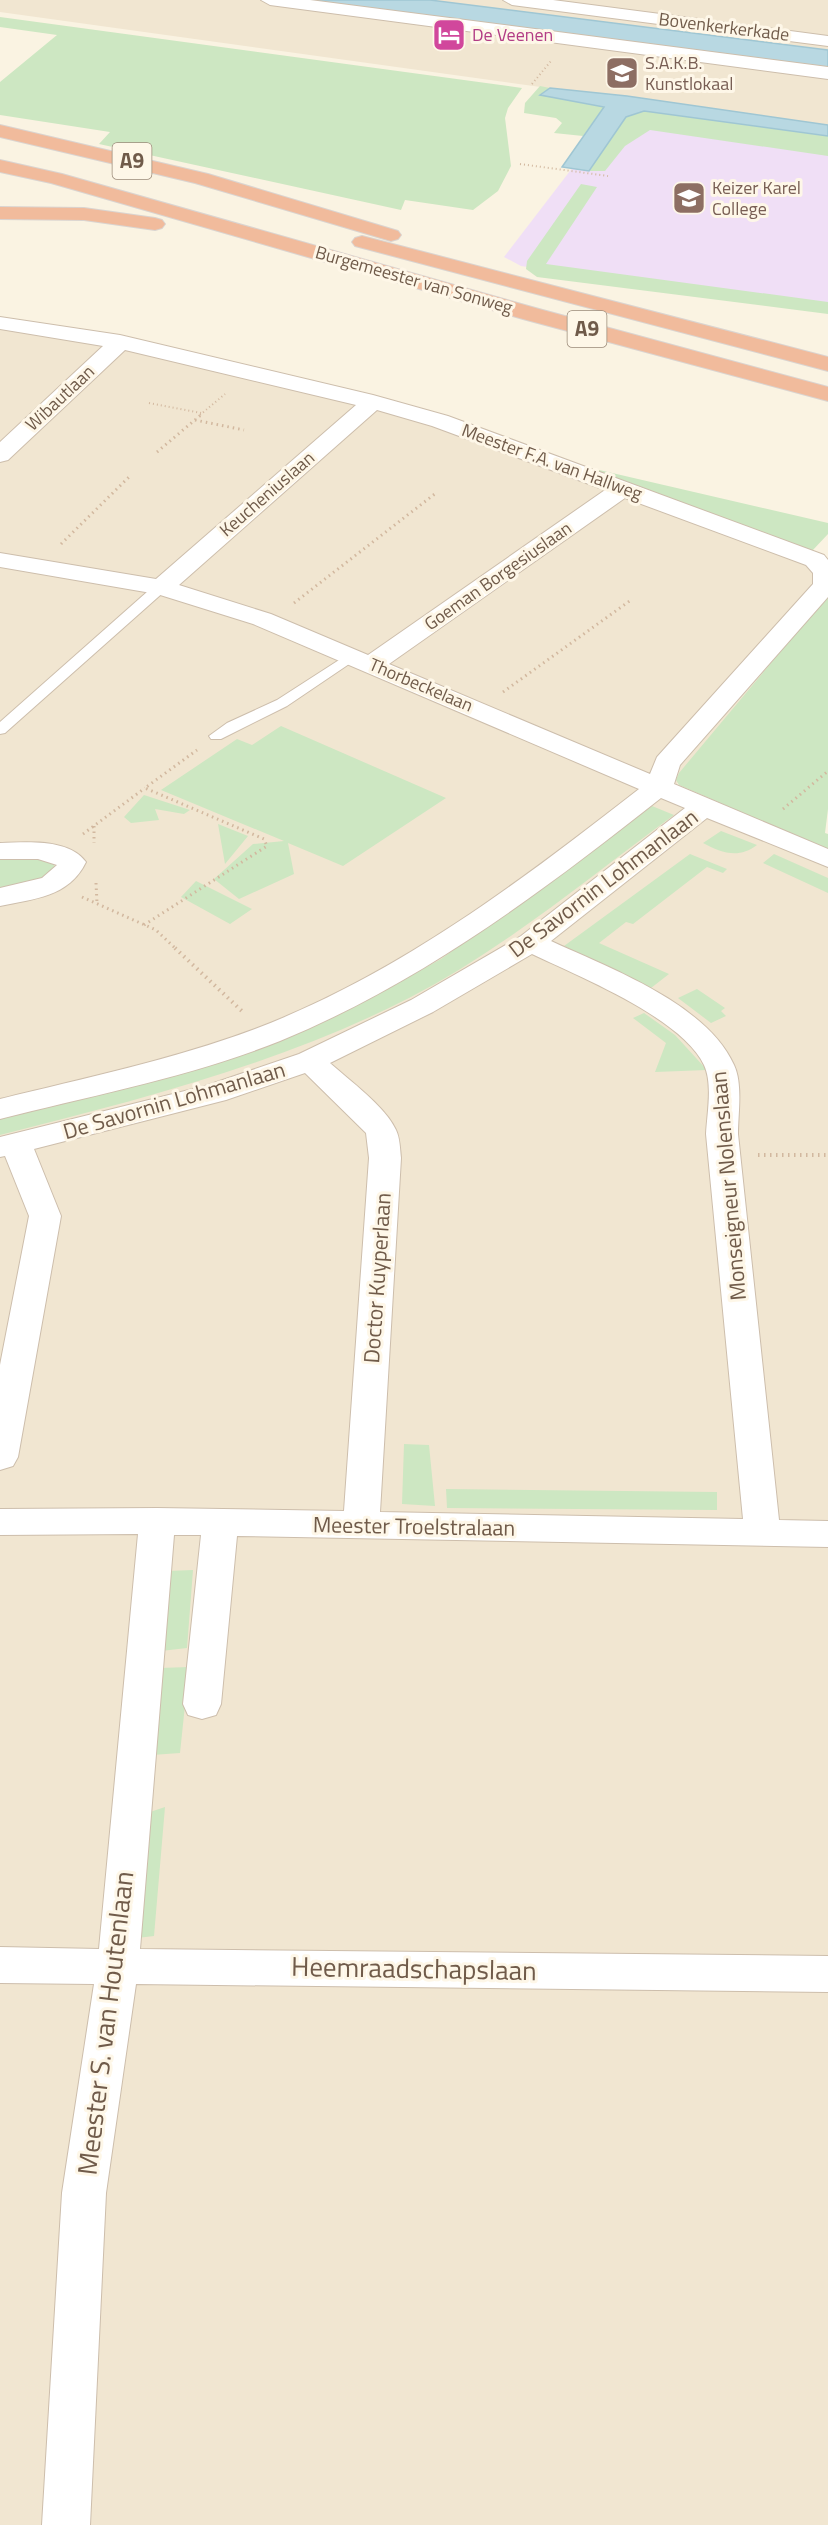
<svg xmlns="http://www.w3.org/2000/svg" width="828" height="2525" viewBox="0 0 828 2525" font-family="'Titillium Web',sans-serif">
<style>
.residential{fill:#f1e6d1}
.education{fill:#f0dff6}
.green{fill:#cde7c2}
.water{fill:#b8d8e2;stroke:#9fc6d3;stroke-width:1.5}
.lines{fill:none;stroke-linecap:round;stroke-linejoin:round}
.lane-casing{stroke:#cdbeac;stroke-width:2}
.street-casing{stroke:#cdbeac;stroke-width:2}
.highway-casing{stroke:#dad4d0;stroke-width:2}
.path-far2{stroke:#d2b89f;stroke-width:2;stroke-dasharray:1 3;stroke-linecap:butt}
.path-far1{stroke:#d2b89f;stroke-width:3;stroke-dasharray:1.5 4;stroke-linecap:butt}
.path{stroke:#d2b89f;stroke-width:4;stroke-dasharray:1.5 4.5;stroke-linecap:butt}
.lane{fill:#fff;fill-rule:evenodd}
.street{fill:#fff;fill-rule:evenodd}
.highway{fill:#f1bb9c;fill-rule:evenodd}
.labels{text-anchor:middle;stroke-width:6;stroke-linejoin:round;paint-order:stroke}
.far-street-label{font-size:18px;fill:#705b4a;stroke:#fef7e8}
.far-hotel-label{font-size:18px;fill:#b23c85;stroke:#fef7e8;text-anchor:start}
.far-education-label{font-size:18px;fill:#785e54;stroke:#fef7e8;text-anchor:start}
.shield{fill:#fef7e8;stroke:#9b8a79;stroke-width:1.5}
.shield-label{font-size:21px;font-weight:bold;fill:#705b4a}
.street-label{font-size:22px;fill:#705b4a;stroke:#fef7e8}
.near-street-label{font-size:27px;fill:#705b4a;stroke:#fef7e8}
</style>
<rect width="100%" height="100%" fill="#faf3e2"/>
<path class="residential" d="M 0,0 L 828,0 L 828,127 L 0,12 Z
M 0,321 L 331,387 L 828,570 L 828,612 L 676,785 L 828,855 L 828,2525 L 0,2525 Z"/>
<path class="education" d="M 616,111 L 828,139 L 828,312 L 521,266 L 504,257 Z"/>
<path class="green" d="M 0,17 L 522,88 L 508,108 L 505,118 L 511,166 L 498,191 L 473,210 L 405,200 L 401,210 L 99,144 L 110,132 L 0,115 L 0,82 L 57,35 L 0,27 Z
M 540,86 L 550,88 L 541,94 L 604,107 L 583,136 L 554,133 L 562,123 L 556,118 L 524,113 L 525,103 Z
M 644,111 L 828,136 L 828,156 L 650,130 L 625,146 L 605,171 L 589,171 L 626,117 Z
M 581,184 L 597,187 L 546,264 L 828,302 L 828,314 L 537,277 L 526,269 L 527,261 Z
M 582,466 L 828,523 L 828,534 L 812,551 Z
M 828,595 L 828,809 L 825,833 L 828,834 L 828,850 L 679,785 L 676,780 L 679,773 Z
M 281,726 L 446,798 L 343,866 L 288,843 L 294,874 L 239,899 L 214,879 L 253,844 L 284,841 L 161,790 L 237,739 L 252,745 Z
M 144,795 L 190,810 L 184,814 L 155,809 L 159,820 L 131,823 L 124,817 Z
M 652,806 L 674,815 C 588,878 504,949 409,998 C 280,1064 139,1100 0,1135 L 0,1118 L 386,989 L 441,959 Z
M 218,824 L 248,836 L 225,864 Z
M 721,831 L 757,845 C 739,859 721,853 703,843 Z
M 690,854 L 727,869 L 723,873 L 707,867 L 633,924 L 626,922 L 599,943 L 669,974 L 651,988 L 564,946 Z
M 774,854 L 828,878 L 828,893 L 763,863 Z
M 36,857 L 53,862 L 57,873 L 36,883 L 0,891 L 0,858 Z
M 196,881 L 252,909 L 230,924 L 181,897 Z
M 697,989 L 725,1008 L 721,1011 L 726,1016 L 711,1023 L 678,998 Z
M 644,1013 L 675,1035 L 707,1070 L 655,1072 L 666,1043 L 633,1018 Z
M 404,1444 L 429,1445 L 435,1506 L 402,1504 Z
M 446,1489 L 717,1492 L 717,1510 L 447,1508 Z
M 193,1570 L 187,1648 L 161,1651 L 167,1571 Z
M 189,1667 L 180,1753 L 152,1755 L 160,1668 Z
M 165,1807 L 154,1936 L 137,1938 L 147,1813 Z"/>
<path class="water" d="M 294,0 L 430,0 L 828,50 L 828,70 Z
M 550,88 L 627,96 L 828,125 L 828,136 L 644,111 L 626,117 L 589,171 L 562,167 L 604,107 L 540,95 Z"/>
<g class="lines">
<g class="lane-casing">
<path id="lane" d="M 161,583 L 168,587 L 166,590 L 5,733 L 0,734 L 0,722 L 156,584 Z
M 353,651 L 358,652 L 358,658 L 287,706 L 221,739 L 211,739 L 209,736 L 227,723 L 277,700 Z"/>
</g>
<g class="street-casing">
<path id="street" d="M 261,0 L 310,0 L 828,67 L 828,79 L 270,5 Z
M 503,0 L 553,0 L 828,36 L 828,46 L 512,5 Z
M 0,317 L 120,335 L 373,395 L 448,416 L 824,555 L 828,560 L 828,597 L 680,765 L 674,784 L 828,849 L 828,867 L 707,818 L 551,941 C 609,968 706,1003 734,1065 C 743,1084 738,1114 738,1134 L 779,1520 L 828,1521 L 828,1547 L 237,1536 L 221,1704 L 216,1715 L 202,1719 L 188,1715 L 183,1704 L 201,1535 L 174,1535 L 140,1949 L 828,1956 L 828,1992 L 136,1984 L 106,2193 L 90,2525 L 42,2525 L 62,2193 L 94,1984 L 0,1983 L 0,1947 L 99,1949 L 138,1534 L 0,1535 L 0,1509 L 157,1508 L 344,1511 L 369,1158 L 366,1133 L 305,1073 L 226,1100 L 34,1149 L 61,1216 L 18,1457 L 13,1466 L 0,1470 L 0,1365 L 29,1216 L 5,1156 L 0,1157 L 0,1137 L 205,1086 L 299,1054 L 411,1000 L 521,936 L 685,808 L 661,798 C 542,892 421,983 280,1041 C 190,1077 93,1095 0,1119 L 0,1099 C 85,1078 172,1060 255,1029 C 397,975 520,882 639,789 L 253,624 L 157,594 L 0,567 L 0,553 L 156,579 L 356,405 L 125,350 L 8,460 L 0,462 L 0,442 L 103,346 L 0,329 ZM 377,410 L 432,426 L 605,490 L 368,655 L 271,614 L 179,585 ZM 625,498 L 806,565 L 813,573 L 813,584 L 657,757 L 650,774 L 389,664 ZM 532,954 C 578,976 682,1018 704,1065 C 713,1084 707,1114 706,1134 L 743,1519 L 380,1512 L 401,1158 C 400,1149 400,1138 396,1130 C 386,1107 349,1080 330,1063 L 433,1012 Z
M 0,843 C 26,842 69,838 86,862 C 69,897 34,899 0,906 L 0,888 L 42,878 L 57,865 L 38,859 L 0,859 Z"/>
</g>
<g class="highway-casing">
<path id="highway" d="M 0,125 L 208,174 L 398,231 L 401,235 L 398,239 L 391,241 L 195,183 L 0,137 Z
M 0,160 L 62,174 L 539,309 L 828,387 L 828,401 L 523,319 L 51,183 L 0,172 Z
M 0,207 L 84,208 L 155,218 L 162,220 L 165,224 L 162,228 L 155,230 L 84,220 L 0,219 Z
M 362,236 L 828,357 L 828,371 L 355,246 L 352,242 L 355,238 Z"/>
</g>
<path class="path-far2" d="M 532,84 L 551,61
M 520,164 L 608,176
M 149,403 L 201,413
M 200,415 L 225,394"/>
<path class="path-far1" d="M 195,420 L 244,430
M 157,452 L 202,414
M 61,544 L 131,475
M 294,603 L 436,493
M 503,692 L 631,600
M 783,809 L 828,771
M 94,826 L 94,843
M 83,834 L 145,788
M 96,883 L 97,903
M 82,897 L 156,930 L 176,949
M 144,925 L 267,846 L 264,839 L 145,788 L 197,750"/>
<path class="path" d="M 175,948 L 244,1013
M 758,1155 L 828,1155"/>
<use href="#lane" class="lane"/>
<use href="#street" class="street"/>
<use href="#highway" class="highway"/>
</g>
<defs>
<g id="hotel-square" transform="scale(1.725)"><rect x="-9" y="-9" width="18" height="18" rx="4" fill="#d1479c" stroke="#fef7e8"/><path d="M-6-4.5h1.5V1H6V5H4.5V3h-9V5H-6ZM-4 0a1.8 1.8 0 1 1 3.6 0ZM.5 0V-2.5h3Q6-2.5 6 0Z" fill="#fff"/></g>
<g id="school-square" transform="scale(1.725)"><rect x="-9" y="-9" width="18" height="18" rx="4" fill="#8d6e63" stroke="#fef7e8"/><path d="M0-5L7-2L0 1L-7-2ZM-4 1L0 2.5L4 1V4Q0 6-4 4Z" fill="#fff"/></g>
</defs>
<g fill-rule="evenodd">
<use href="#hotel-square" x="449" y="35"/>
<use href="#school-square" x="622" y="73"/>
<use href="#school-square" x="689" y="198"/>
</g>
<g class="labels">
<g class="far-street-label">
<text transform="translate(724 27) rotate(7)" y="6">Bovenkerkerkade</text>
<text transform="translate(414 280) rotate(16)" y="6">Burgemeester van Sonweg</text>
<text transform="translate(60 398) rotate(-43)" y="6">Wibautlaan</text>
<text transform="translate(552 462) rotate(20)" y="6">Meester F.A. van Hallweg</text>
<text transform="translate(267 494) rotate(-41)" y="6">Keucheniuslaan</text>
<text transform="translate(498 576) rotate(-35)" y="6">Goeman Borgesiuslaan</text>
<text transform="translate(421 685) rotate(23)" y="6">Thorbeckelaan</text>
</g>
<g class="far-hotel-label">
<text x="472" y="41">De Veenen</text>
</g>
<g class="far-education-label">
<text x="645" y="69">S.A.K.B.<tspan x="645" dy="21">Kunstlokaal</tspan></text>
<text x="712" y="194">Keizer Karel<tspan x="712" dy="21">College</tspan></text>
</g>
<g class="shield">
<rect x="112.5" y="143" width="39" height="36" rx="4.5"/>
<rect x="567.5" y="311" width="39" height="36" rx="4.5"/>
</g>
<g class="shield-label">
<text x="132" y="168">A9</text>
<text x="587" y="336">A9</text>
</g>
<g class="street-label">
<text transform="translate(603 883) rotate(-37)" y="8">De Savornin Lohmanlaan</text>
<text transform="translate(174 1100) rotate(-16)" y="8">De Savornin Lohmanlaan</text>
<text transform="translate(728 1186) rotate(-95)" y="8">Monseigneur Nolenslaan</text>
<text transform="translate(377 1278) rotate(-86)" y="8">Doctor Kuyperlaan</text>
<text transform="translate(414 1526) rotate(1)" y="8">Meester Troelstralaan</text>
</g>
<g class="near-street-label">
<text transform="translate(414 1969) rotate(1)" y="9">Heemraadschapslaan</text>
<text transform="translate(106 2023) rotate(-83)" y="9">Meester S. van Houtenlaan</text>
</g>
</g>
</svg>
